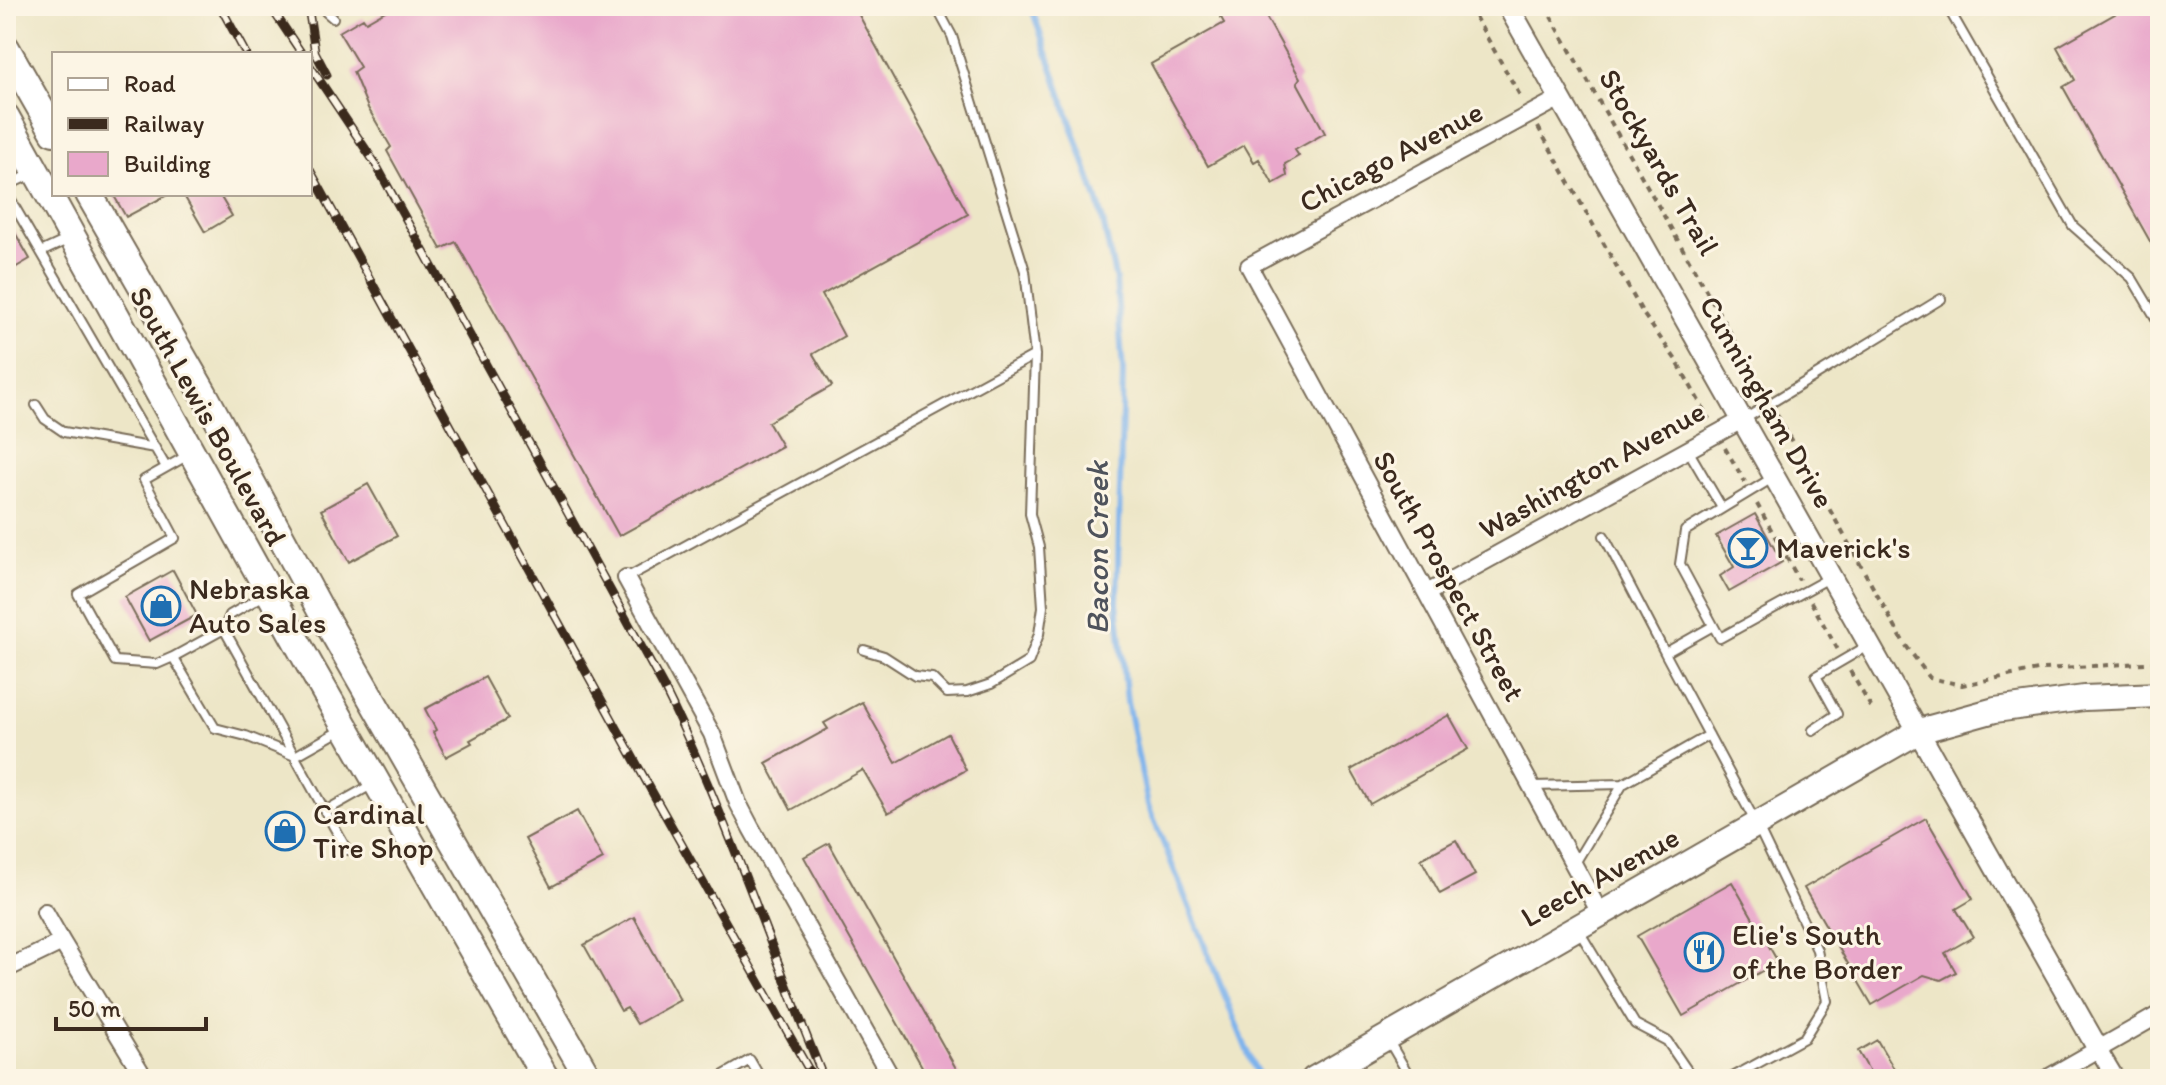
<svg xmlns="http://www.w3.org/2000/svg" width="2166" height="1085" viewBox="0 0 2166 1085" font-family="Itim,sans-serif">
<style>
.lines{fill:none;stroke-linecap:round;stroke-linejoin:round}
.stream{stroke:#7eb3ec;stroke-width:6}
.building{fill:#e9a8cb}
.service-casing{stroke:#796c59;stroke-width:12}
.minor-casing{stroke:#796c59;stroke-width:20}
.tertiary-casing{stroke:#796c59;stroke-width:24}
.secondary-casing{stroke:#796c59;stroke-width:28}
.primary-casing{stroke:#796c59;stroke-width:30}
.path{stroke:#796c59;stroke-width:4;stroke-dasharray:6 6;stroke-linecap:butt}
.service{stroke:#fff;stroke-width:8}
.minor{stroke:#fff;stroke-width:16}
.tertiary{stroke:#fff;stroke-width:20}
.secondary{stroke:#fff;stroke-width:24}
.primary{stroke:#fff;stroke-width:26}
.rail-casing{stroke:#3b2a1e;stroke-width:9}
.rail{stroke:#fcf5e5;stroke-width:6;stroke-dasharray:18;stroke-linecap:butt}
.labels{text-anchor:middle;stroke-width:6;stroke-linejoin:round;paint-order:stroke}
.street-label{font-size:30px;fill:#3b2a1e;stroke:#fcf5e5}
.poi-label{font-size:30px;fill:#3b2a1e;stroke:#fcf5e5;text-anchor:start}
.water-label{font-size:32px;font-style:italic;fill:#4f535c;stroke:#fcf5e5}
</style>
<rect width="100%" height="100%" fill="#fcf5e5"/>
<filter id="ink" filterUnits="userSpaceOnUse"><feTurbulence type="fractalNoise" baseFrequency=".0125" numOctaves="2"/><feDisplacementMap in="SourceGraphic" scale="16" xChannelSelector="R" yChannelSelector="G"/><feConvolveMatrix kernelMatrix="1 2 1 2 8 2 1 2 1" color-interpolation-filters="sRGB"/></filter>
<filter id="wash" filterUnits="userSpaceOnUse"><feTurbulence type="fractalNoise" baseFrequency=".006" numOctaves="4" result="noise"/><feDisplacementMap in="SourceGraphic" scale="32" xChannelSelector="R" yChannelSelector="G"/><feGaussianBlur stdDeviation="1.8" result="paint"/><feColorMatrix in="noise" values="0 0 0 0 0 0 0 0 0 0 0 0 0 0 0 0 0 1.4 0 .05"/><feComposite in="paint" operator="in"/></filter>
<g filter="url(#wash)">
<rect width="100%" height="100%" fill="#ede6c7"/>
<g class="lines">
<path class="stream" d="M 1031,6 L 1100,208 L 1116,281 L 1123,371 L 1117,602 L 1127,702 L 1148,805 L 1252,1063 L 1261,1079"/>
</g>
<g id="blocks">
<path class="building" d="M 394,6 L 854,6 L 968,214 L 822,295 L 844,336 L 813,354 L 832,386 L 768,422 L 782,446 L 619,536 L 456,242 L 441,249 L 387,151 L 391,147 L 368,108 L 353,72 L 360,67 L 339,32 L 363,18 L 366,22 Z
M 1215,6 L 1260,6 L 1300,78 L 1297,82 L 1325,133 L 1295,150 L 1299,156 L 1285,164 L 1287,176 L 1273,184 L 1259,159 L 1254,162 L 1244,145 L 1208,166 L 1151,64 L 1224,23 Z
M 2129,6 L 2160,6 L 2160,259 L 2063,87 L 2075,80 L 2057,47 Z
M 113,194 L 169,194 L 126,217 Z
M 183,194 L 219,194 L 232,216 L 205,232 Z
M 6,217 L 30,259 L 6,273 Z
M 368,484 L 397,536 L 349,562 L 321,510 Z
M 1755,514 L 1782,562 L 1729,592 L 1720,576 L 1734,567 L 1716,536 Z
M 173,570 L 197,615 L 149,641 L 125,597 Z
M 485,677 L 508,719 L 470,740 L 472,743 L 446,757 L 433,732 L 436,730 L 425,709 Z
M 862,702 L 896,763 L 948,734 L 966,770 L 888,813 L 863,770 L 791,810 L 766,763 L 828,729 L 824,723 Z
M 1449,715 L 1468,749 L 1370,804 L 1351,770 Z
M 577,811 L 603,859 L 551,887 L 525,839 Z
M 1926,818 L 1973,899 L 1956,909 L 1973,937 L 1945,953 L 1956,972 L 1941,980 L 1924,975 L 1872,1005 L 1804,888 Z
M 1456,840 L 1475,875 L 1440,894 L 1421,859 Z
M 829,843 L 962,1079 L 929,1079 L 804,857 Z
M 1732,882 L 1778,962 L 1683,1016 L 1637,936 Z
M 634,917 L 680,1000 L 637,1024 L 627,1008 L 621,1011 L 584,945 Z
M 1877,1040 L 1900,1079 L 1874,1079 L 1858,1051 Z"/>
</g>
</g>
<g filter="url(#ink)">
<use href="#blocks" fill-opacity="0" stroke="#796c59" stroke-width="2"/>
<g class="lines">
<g class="service-casing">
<path id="service" d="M 325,6 L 326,12 L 333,18
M 1947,6 L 2073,226 L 2132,278 L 2160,325
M 6,186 L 34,173
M 6,192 L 166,467
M 41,252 L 69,239
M 36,405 L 45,419 L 64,432 L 155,448
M 1743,420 L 1941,299
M 1688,450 L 1722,508
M 1774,477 L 1685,531 L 1680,564 L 1720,638 L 1829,578
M 1604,536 L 1665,653
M 626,578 L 1035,355
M 266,594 L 230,615 L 224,629 L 325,811 L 373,784
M 1713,626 L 1665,653 L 1757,825 L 1817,950 L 1827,1001 L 1804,1038 L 1729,1079
M 224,629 L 173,657 L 215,728 L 246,736 L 295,756 L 341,730
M 864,650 L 884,656 L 915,676 L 932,678 L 947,693 L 967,692 L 991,684 L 1029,661 L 1039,634 L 1043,607 L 1039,547 L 1030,514 L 1035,355 L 1025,271 L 952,36 L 936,6
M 173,657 L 157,664 L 115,661 L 78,594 L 175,538 L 144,480 L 190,454
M 1813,730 L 1837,714 L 1816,676 L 1869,645
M 1532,786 L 1623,784
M 325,811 L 347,850
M 1574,865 L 1623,784 L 1709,735
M 1579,931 L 1635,1024 L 1667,1041 L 1693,1079
M 1387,1038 L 1411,1079
M 717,1079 L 750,1060 L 761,1079"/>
</g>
<g class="minor-casing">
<path id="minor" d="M 1560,98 L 1249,266 L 1600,913
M 626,578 L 712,734 L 738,803 L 751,828 L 892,1079
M 1427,593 L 1742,420
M 45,912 L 62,942
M 6,969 L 62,942 L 145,1079
M 2098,1049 L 2116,1079
M 2046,1079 L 2160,1014"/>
</g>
<g class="tertiary-casing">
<path id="tertiary" d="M 1508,6 L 2098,1049"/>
</g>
<g class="secondary-casing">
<path id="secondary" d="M 1314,1079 L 1919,731 L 1995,710 L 2084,698 L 2160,695"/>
</g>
<g class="primary-casing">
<path id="primary" d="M 6,48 L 54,132
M 6,117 L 309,664 L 546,1079
M 89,194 L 204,394 L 321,611 L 589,1079"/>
</g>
<path class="path" d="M 1469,6 L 1522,99
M 1545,6 L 1765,394
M 1538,127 L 1644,315 L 1676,360 L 1709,419
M 1777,415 L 1904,643 L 1930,678 L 1962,685 L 2043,669 L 2160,662
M 1725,448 L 1745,482
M 1757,504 L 1799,580
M 1811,602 L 1838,650
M 1850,671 L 1871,707"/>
<use href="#service" class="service"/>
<use href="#minor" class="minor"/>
<use href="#tertiary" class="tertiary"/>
<use href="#secondary" class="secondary"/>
<use href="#primary" class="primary"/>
<g class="rail-casing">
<path id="rail" d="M 220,6 L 246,54
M 270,6 L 302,54
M 308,6 L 315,52 L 327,75
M 310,66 L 375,163 L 663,686 C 726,813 770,948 824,1079
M 310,170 L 651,790 L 814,1079"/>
</g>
<use href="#rail" class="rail"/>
</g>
</g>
<defs>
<g id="bar-ring" transform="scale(2)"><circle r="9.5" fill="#fcf5e5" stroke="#1f6fb2" stroke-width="1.5"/><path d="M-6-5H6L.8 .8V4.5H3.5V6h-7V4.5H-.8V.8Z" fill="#1f6fb2"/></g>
<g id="shop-ring" transform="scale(2)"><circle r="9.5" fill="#fcf5e5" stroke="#1f6fb2" stroke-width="1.5"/><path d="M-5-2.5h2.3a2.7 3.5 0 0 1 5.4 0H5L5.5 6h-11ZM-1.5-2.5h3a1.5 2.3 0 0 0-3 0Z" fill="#1f6fb2"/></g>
<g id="restaurant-ring" transform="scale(2)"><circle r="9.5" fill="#fcf5e5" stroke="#1f6fb2" stroke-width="1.5"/><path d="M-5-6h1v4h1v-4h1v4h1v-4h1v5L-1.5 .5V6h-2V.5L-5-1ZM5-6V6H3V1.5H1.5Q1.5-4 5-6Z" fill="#1f6fb2"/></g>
</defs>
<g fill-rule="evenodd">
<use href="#bar-ring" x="1748" y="548"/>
<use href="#shop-ring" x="161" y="606"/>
<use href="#shop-ring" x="285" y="831"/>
<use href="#restaurant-ring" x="1704" y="952"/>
</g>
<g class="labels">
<g class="street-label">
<text transform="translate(1391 157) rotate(-28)" y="10">Chicago Avenue</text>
<text transform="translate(1659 162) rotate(60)" y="10">Stockyards Trail</text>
<text transform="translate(1767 402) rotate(60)" y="10">Cunningham Drive</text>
<text transform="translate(208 416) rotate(61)" y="10">South Lewis Boulevard</text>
<text transform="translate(1592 470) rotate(-29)" y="10">Washington Avenue</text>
<text transform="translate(1449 576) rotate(61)" y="10">South Prospect Street</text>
<text transform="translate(1600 877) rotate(-29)" y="10">Leech Avenue</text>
</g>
<g class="poi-label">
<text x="1776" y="558">Maverick's</text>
<text x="189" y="599">Nebraska<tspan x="189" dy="34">Auto Sales</tspan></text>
<text x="313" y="824">Cardinal<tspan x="313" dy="34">Tire Shop</tspan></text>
<text x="1732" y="945">Elie's South<tspan x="1732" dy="34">of the Border</tspan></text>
</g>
<g class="water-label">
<text transform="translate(1097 548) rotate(-90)" y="11">Bacon Creek</text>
</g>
</g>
<rect width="2166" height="1085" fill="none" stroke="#fcf5e5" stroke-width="32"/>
<rect x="52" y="52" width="260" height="144" fill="#fcf5e5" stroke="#afa495" stroke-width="2"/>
<rect x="68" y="78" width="40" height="12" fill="#ffffff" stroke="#afa495" stroke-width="2"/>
<text x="124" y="92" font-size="24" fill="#3b2a1e">Road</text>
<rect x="68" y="118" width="40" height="12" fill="#3b2a1e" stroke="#afa495" stroke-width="2"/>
<text x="124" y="132" font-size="24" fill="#3b2a1e">Railway</text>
<rect x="68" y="152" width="40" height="24" fill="#e9a8cb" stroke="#afa495" stroke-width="2"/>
<text x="124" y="172" font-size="24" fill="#3b2a1e">Building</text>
<path d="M56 1017v12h150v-12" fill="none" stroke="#3b2a1e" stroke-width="4"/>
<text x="68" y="1017" font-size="24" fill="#3b2a1e" stroke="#fcf5e5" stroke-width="6" paint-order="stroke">50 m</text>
</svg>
